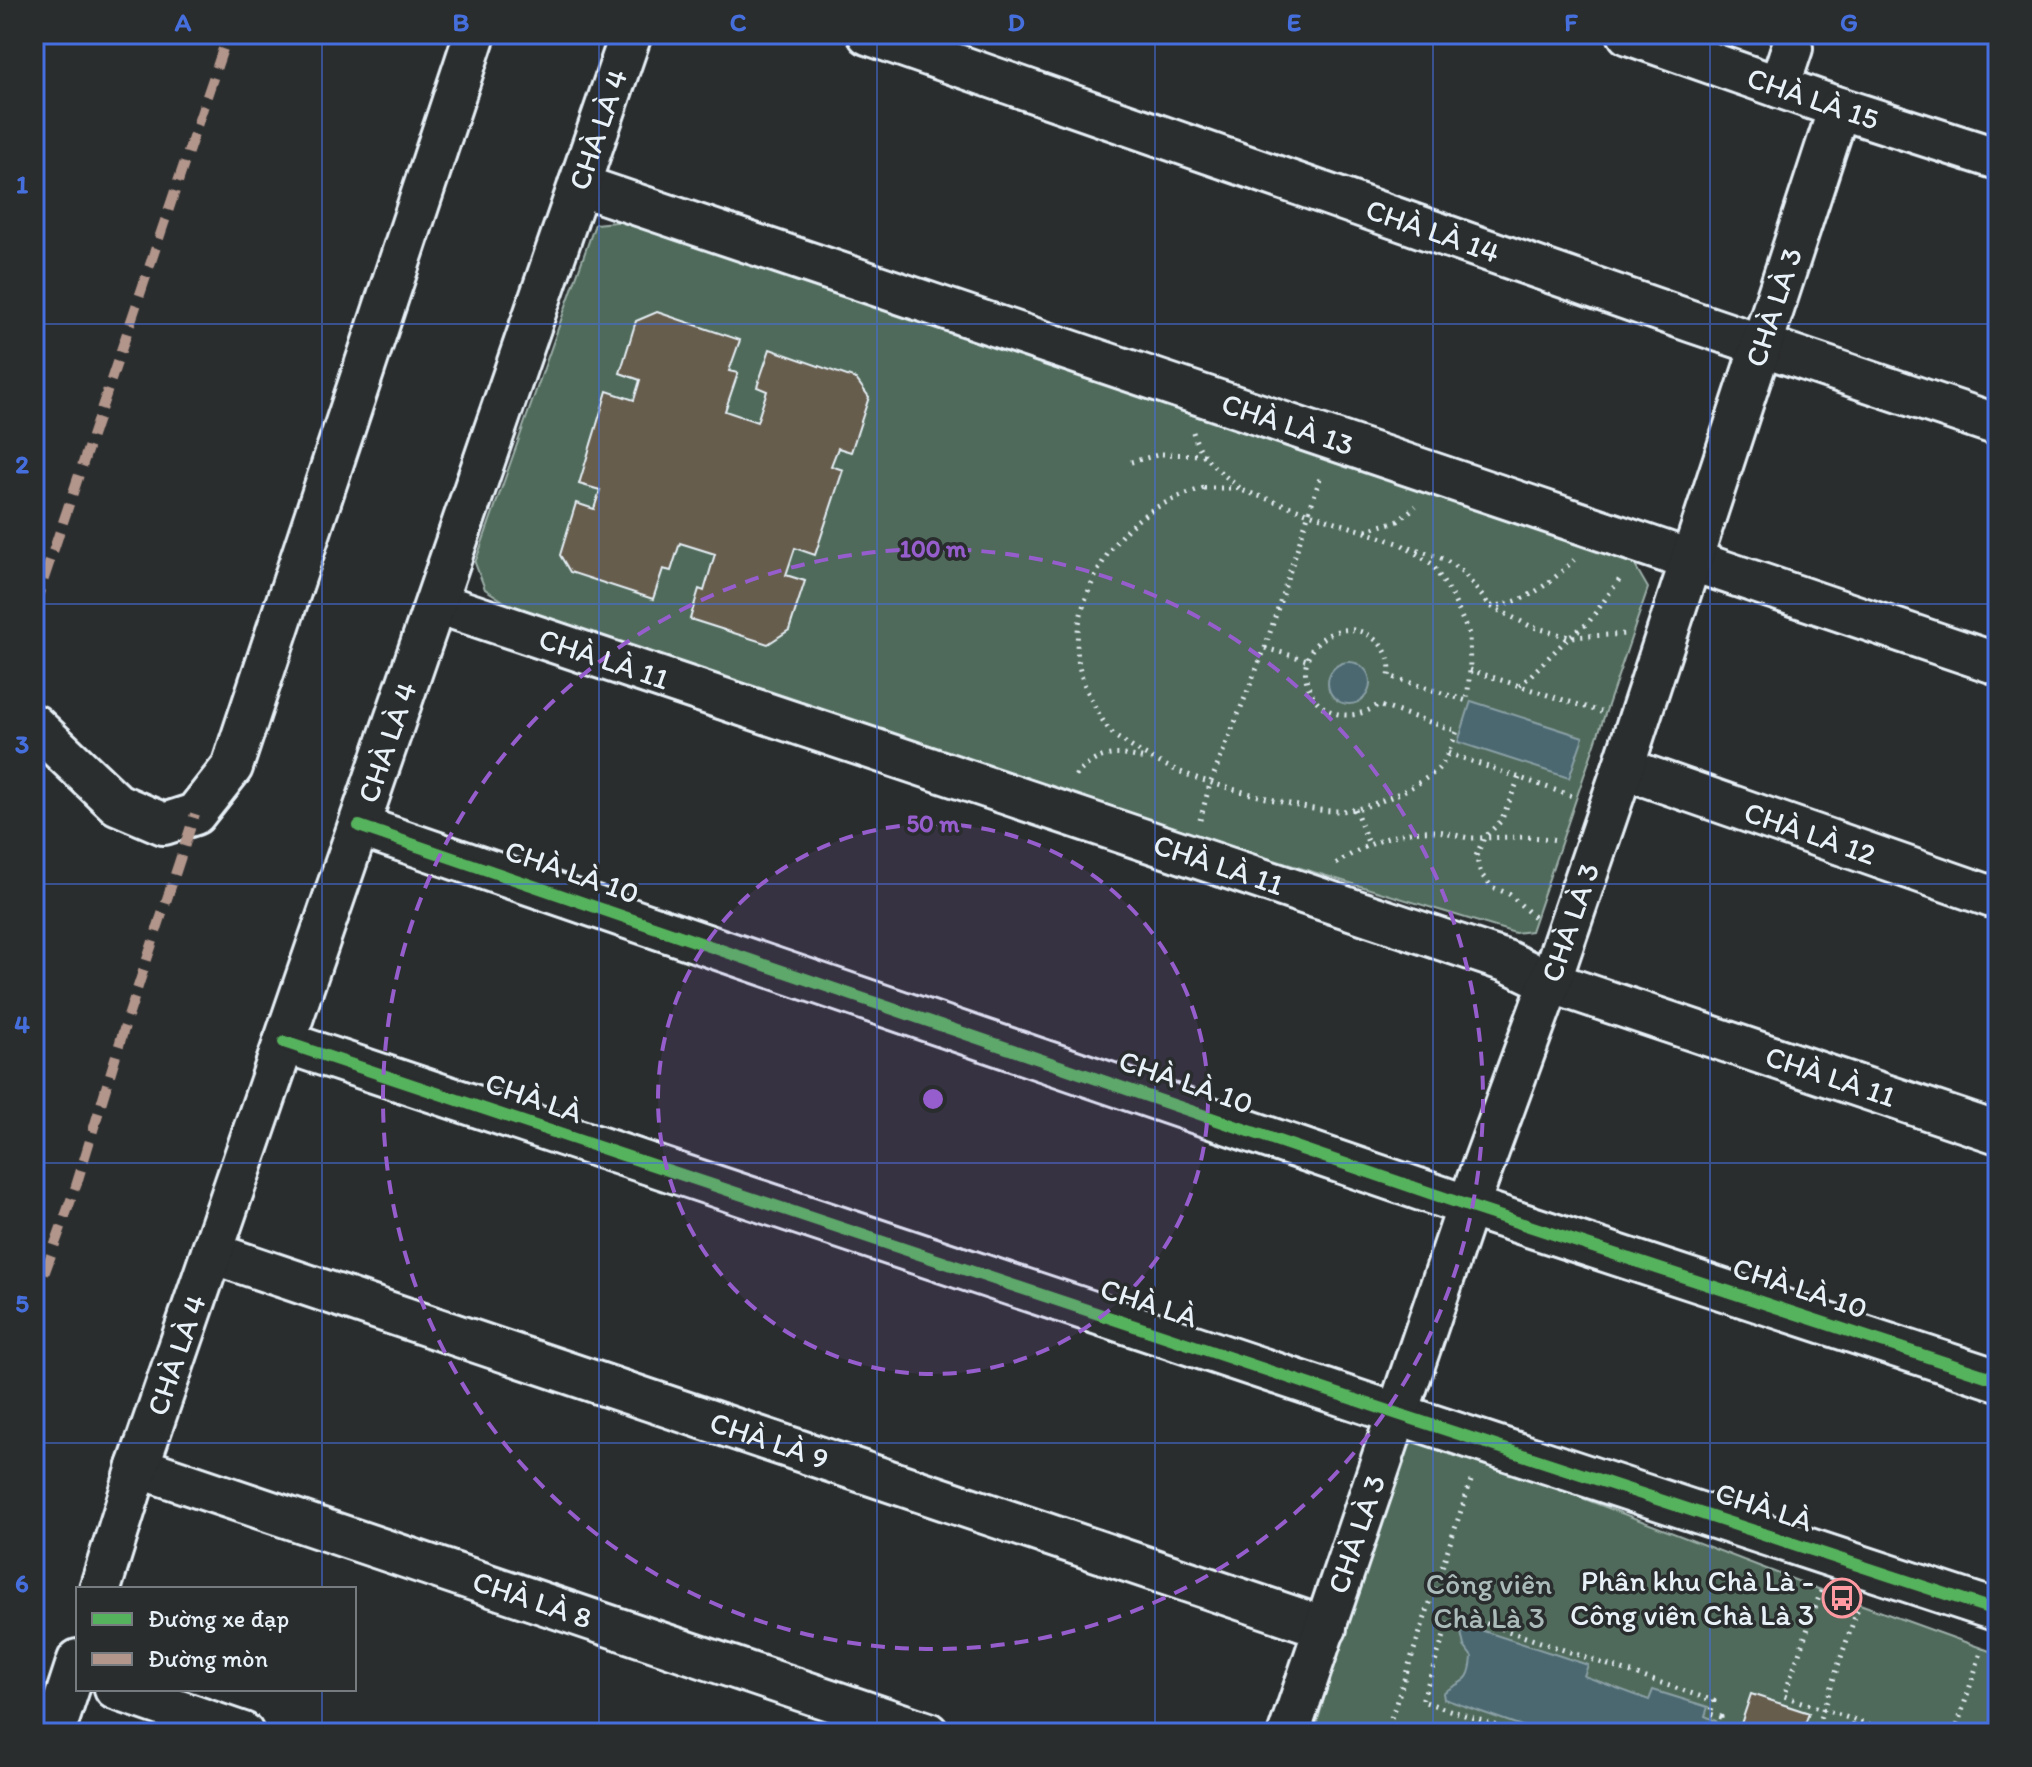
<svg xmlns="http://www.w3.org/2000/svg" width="2032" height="1767" viewBox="0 0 2032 1767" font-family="Itim,sans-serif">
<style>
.green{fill:#506b5a;stroke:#9caea9;stroke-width:2}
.water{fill:#4b686f;stroke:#8a9fa6;stroke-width:2}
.building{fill:#665d4e;stroke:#e8f1f8;stroke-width:2}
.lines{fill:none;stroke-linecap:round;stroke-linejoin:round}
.street-casing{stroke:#e8f1f8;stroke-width:46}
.path{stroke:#e8f1f8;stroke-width:5;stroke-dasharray:2 6;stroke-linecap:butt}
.street{stroke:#2a2d2e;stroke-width:40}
.quiet{stroke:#b2968c;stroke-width:10;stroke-dasharray:20 10;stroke-linecap:butt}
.cycleway-casing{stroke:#2a2d2e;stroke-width:17}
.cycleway{stroke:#56b35d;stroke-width:12}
.grid{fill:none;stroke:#466fde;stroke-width:2;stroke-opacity:0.55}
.ring{fill:none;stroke:#965dcd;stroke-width:4;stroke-dasharray:14 10}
.labels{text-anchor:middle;stroke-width:7;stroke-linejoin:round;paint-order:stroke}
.street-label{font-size:30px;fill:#e8f1f8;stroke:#2a2d2e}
.poi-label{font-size:30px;fill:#e8f1f8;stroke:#2a2d2e;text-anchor:end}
.park-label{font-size:30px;fill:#abbbb9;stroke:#2a2d2e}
.centre{fill:#965dcd;stroke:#2a2d2e;stroke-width:4}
.ring-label{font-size:24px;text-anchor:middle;font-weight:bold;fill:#965dcd;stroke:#2a2d2e;stroke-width:7;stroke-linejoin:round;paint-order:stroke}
.neatline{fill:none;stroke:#466fde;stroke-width:3}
.grid-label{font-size:26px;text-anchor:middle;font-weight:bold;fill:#466fde}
</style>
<rect width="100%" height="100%" fill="#2a2d2e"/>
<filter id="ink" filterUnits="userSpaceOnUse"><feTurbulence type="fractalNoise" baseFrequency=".0125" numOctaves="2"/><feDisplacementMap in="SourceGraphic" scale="16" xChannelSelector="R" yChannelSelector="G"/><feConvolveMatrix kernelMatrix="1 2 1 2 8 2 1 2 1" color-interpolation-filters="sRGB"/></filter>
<g filter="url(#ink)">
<path class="green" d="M 626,221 L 1633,562 L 1648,588 L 1531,931 L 1515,933 L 1195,836 L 520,612 L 485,589 L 475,563 L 595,224 Z
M 1403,1429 L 1821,1590 L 1998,1654 L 1998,1733 L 1314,1733 Z"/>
<path class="water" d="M1328 683a21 21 0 1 1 42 0a21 21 0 1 1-42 0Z
M 1471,701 L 1583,737 L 1569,778 L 1458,742 Z
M 1465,1625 L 1588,1665 L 1584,1676 L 1649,1700 L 1653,1690 L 1708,1707 L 1705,1716 L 1716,1721 L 1712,1733 L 1578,1733 L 1566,1729 L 1564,1733 L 1542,1733 L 1444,1699 L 1443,1693 C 1462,1679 1470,1685 1472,1657 L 1464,1646 L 1461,1632 Z"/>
<path class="building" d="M 657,312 L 740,340 L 729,371 L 738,373 L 725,411 L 757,422 L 767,391 L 757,387 L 770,349 L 856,379 L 869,397 L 851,452 L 838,448 L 831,466 L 843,470 L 815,555 L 795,548 L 786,575 L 805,581 L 789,630 L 768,644 L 690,619 L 699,589 L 704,591 L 715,554 L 680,543 L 671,571 L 663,569 L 653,599 L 570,572 L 560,555 L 576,503 L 594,509 L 600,490 L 579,484 L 607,391 L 634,400 L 640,380 L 620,373 L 636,321 Z
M 1751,1694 L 1809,1713 L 1802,1733 L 1738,1733 Z"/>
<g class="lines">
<g class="street-casing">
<g id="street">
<path id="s1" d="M 868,34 L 1693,322 L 1998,425"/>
<path id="s2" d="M 1628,34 L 1839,108 L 1998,159"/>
<path d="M 1779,87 L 1792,48"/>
<path id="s3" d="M 579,185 L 1998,664"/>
<path id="s4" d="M 437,603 L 1506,961 L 1550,982 L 1998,1133"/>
<path d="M 34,725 L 117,804 L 164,824 L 195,814 L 232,767 L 475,34"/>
<path id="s5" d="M 1623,768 L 1998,899"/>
<path d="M 359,826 L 1468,1206 L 1998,1380"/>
<path d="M 284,1042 L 1398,1414 L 1998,1611"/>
<path id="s6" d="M 212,1253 L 1326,1628"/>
<path id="s7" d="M 138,1467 L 928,1733"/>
<path id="s8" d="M 100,1589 L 138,1467 L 631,34"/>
<path d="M 115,1689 L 243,1733"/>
<path d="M 54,1733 L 78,1660"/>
<path id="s9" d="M 1289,1733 L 1468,1206 L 1550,982 L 1623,768 L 1839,108"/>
</g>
</g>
<path class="path" d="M 1193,432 C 1200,458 1220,472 1240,488
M 1131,462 L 1161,454 L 1204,455
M 1204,488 L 1235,488 L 1401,544 L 1432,564 L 1452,596 L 1469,634 L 1470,670 L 1467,701 L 1389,676 C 1392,661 1386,647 1373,638 C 1361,629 1346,627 1332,633 C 1276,658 1317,744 1378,705 L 1457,731 C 1452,744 1447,759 1438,769 C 1421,785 1379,804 1356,809 C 1323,816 1288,803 1255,795 C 1208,783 1168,771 1127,744 C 1122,740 1116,738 1112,733 C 1100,719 1093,703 1085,686 C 1071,651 1077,615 1093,581 C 1119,526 1147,506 1204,488 Z
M 1366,530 L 1398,521 L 1416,506
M 1410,547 L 1444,559 L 1463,572 L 1490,606 L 1530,626 L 1569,637 L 1628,634
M 1491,606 C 1524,605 1550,583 1574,560
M 1265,648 L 1307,660
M 1470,670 L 1601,712
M 1520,686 L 1569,637 L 1588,623 L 1622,576
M 1448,753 L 1575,797
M 1075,776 C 1099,752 1113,751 1145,759
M 1519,778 L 1501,821 L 1484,838 L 1476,856 L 1481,874 L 1492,887 L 1509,894 L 1534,917
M 1355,809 L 1369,845
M 1200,820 L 1210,784 L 1265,648 L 1321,475
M 1336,864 C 1363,845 1401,829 1434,831 C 1447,831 1458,837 1471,838 C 1500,838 1528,835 1557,840
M 1821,1591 L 1784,1696 L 1892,1733
M 1717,1728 L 1732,1733
M 1386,1733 L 1472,1478
M 1519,1733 L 1422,1701 L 1452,1612 L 1714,1701 L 1710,1714 L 1721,1717 L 1716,1733
M 1815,1733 L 1859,1605
M 1850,1733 L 1854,1721
M 1955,1733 L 1982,1649"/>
<use href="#street" class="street"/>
<path class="quiet" d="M 34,608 L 228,34
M 34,1302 L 76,1186 L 124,1029 L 195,814"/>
<g class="cycleway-casing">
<path id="cycleway" d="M 359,826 L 1468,1206 L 1998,1380
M 284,1042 L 1398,1414 L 1998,1611"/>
</g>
<use href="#cycleway" class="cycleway"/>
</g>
</g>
<path class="grid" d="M 322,34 L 322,1589M 599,34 L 599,1733M 877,34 L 877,1733M 1155,34 L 1155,1733M 1433,34 L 1433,1733M 1710,34 L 1710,1733M 34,324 L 1998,324M 34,604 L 1998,604M 34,884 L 1998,884M 34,1163 L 1998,1163M 34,1443 L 1998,1443M 322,1689 L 322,1733"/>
<circle cx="933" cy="1099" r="275" fill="#965dcd" fill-opacity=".12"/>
<g class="ring">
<circle cx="933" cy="1099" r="275"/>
<circle cx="933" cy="1099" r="550"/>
</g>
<defs>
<g id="bus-ring" transform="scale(2)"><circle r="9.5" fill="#2a2d2e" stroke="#ff9aa2" stroke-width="1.5"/><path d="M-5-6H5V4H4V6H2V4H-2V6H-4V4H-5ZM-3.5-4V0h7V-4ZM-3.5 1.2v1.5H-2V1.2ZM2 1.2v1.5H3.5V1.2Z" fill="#ff9aa2"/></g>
</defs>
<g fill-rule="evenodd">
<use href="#bus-ring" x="1842" y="1598"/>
</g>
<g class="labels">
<g class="street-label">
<text dy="10" stroke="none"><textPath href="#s2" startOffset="196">CHÀ LÀ 15</textPath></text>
<text dy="10" stroke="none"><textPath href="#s8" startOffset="1542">CHÀ LÀ 4</textPath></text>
<text dy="10" stroke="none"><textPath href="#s1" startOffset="598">CHÀ LÀ 14</textPath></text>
<text dy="10" stroke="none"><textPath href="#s9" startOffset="1506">CHÀ LÀ 3</textPath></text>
<text dy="10" stroke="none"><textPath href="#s3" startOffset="748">CHÀ LÀ 13</textPath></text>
<text dy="10" stroke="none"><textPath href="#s4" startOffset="176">CHÀ LÀ 11</textPath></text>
<text dy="10" stroke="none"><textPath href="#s8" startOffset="894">CHÀ LÀ 4</textPath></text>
<text dy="10" stroke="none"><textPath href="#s5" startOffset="198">CHÀ LÀ 12</textPath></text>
<text dy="10" stroke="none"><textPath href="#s4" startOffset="824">CHÀ LÀ 11</textPath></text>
<text transform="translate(572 872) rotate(19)" y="10">CHÀ LÀ 10</text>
<text dy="10" stroke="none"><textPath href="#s9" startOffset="858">CHÀ LÀ 3</textPath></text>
<text dy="10" stroke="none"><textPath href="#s4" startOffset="1472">CHÀ LÀ 11</textPath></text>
<text transform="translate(1186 1082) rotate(19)" y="10">CHÀ LÀ 10</text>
<text transform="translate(534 1098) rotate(19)" y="10">CHÀ LÀ</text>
<text transform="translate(1800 1288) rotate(18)" y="10">CHÀ LÀ 10</text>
<text transform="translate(1149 1303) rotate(18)" y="10">CHÀ LÀ</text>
<text dy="10" stroke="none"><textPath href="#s8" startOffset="246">CHÀ LÀ 4</textPath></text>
<text dy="10" stroke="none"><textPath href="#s6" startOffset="588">CHÀ LÀ 9</textPath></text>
<text transform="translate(1764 1507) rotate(18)" y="10">CHÀ LÀ</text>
<text dy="10" stroke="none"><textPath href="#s9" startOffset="210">CHÀ LÀ 3</textPath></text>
<text dy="10" stroke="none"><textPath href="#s7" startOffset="416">CHÀ LÀ 8</textPath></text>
</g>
<g class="poi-label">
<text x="1814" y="1591">Phân khu Chà Là -<tspan x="1814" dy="34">Công viên Chà Là 3</tspan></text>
</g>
<g class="park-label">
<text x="1489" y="1594">Công viên<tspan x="1489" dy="34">Chà Là 3</tspan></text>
</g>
</g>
<circle cx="933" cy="1099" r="12" class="centre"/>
<g class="ring-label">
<text x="933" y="557">100 m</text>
<text x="933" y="832">50 m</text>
</g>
<rect width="2032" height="1767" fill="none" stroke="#2a2d2e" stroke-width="88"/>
<rect x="76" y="1587" width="280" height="104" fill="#2a2d2e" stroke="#767b7f" stroke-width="2"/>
<rect x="92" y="1613" width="40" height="12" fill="#56b35d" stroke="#767b7f" stroke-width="2"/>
<text x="148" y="1627" font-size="24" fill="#e8f1f8">Đường xe đạp</text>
<rect x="92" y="1653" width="40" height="12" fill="#b2968c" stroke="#767b7f" stroke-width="2"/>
<text x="148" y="1667" font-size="24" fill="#e8f1f8">Đường mòn</text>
<rect x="44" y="44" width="1944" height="1679" class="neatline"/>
<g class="grid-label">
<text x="183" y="31">A</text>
<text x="461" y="31">B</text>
<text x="738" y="31">C</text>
<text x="1016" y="31">D</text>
<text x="1294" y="31">E</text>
<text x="1571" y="31">F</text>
<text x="1849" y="31">G</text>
<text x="22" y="193">1</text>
<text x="22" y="473">2</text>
<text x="22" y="753">3</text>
<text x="22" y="1033">4</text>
<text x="22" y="1312">5</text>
<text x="22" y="1592">6</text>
</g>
</svg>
